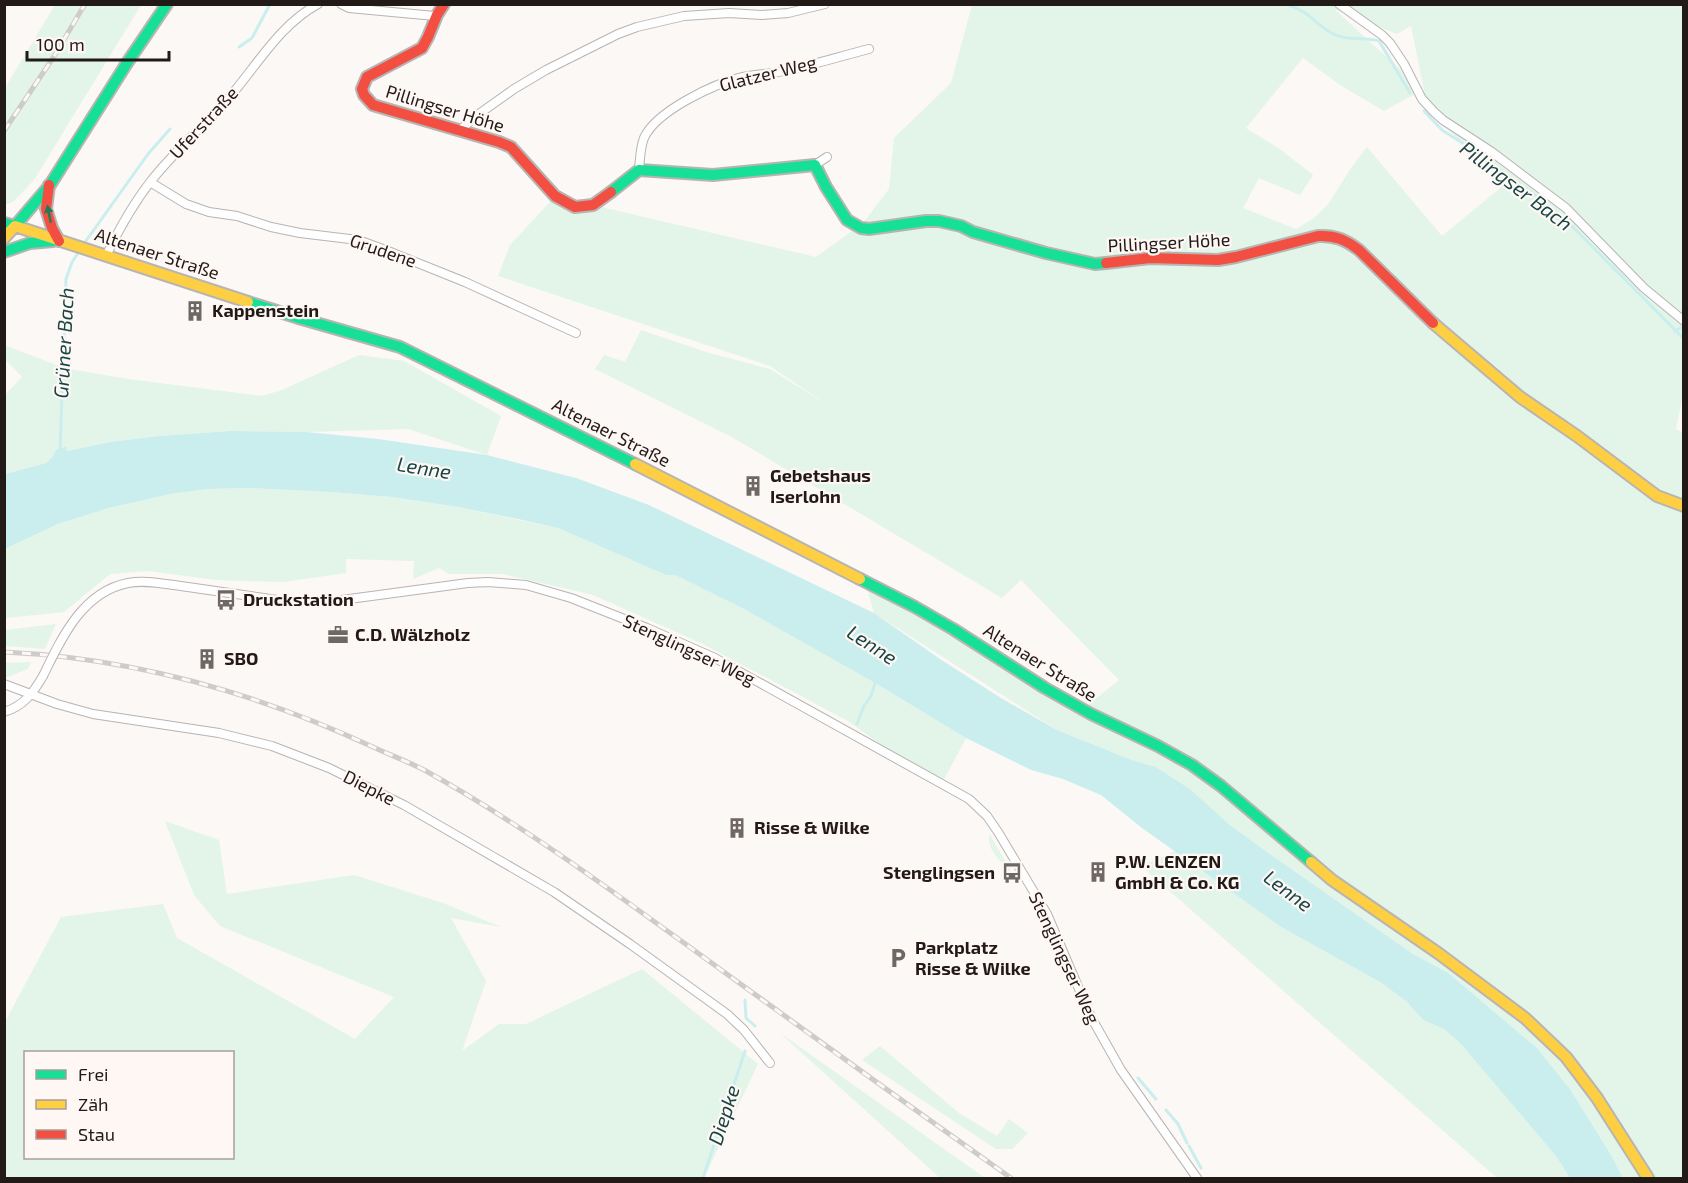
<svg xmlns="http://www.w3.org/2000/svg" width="1688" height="1183" viewBox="0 0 1688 1183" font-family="'Exo 2',sans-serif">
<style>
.green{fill:#e2f5e8;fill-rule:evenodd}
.water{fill:#caeeee}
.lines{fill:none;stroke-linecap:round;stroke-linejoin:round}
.stream{stroke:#caeeee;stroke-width:3}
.street-casing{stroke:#b8b4b1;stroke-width:10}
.fast-casing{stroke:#b8b4b1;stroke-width:14}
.slow-casing{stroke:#b8b4b1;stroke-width:14}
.jam-casing{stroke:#b8b4b1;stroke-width:14}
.street{stroke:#fefefe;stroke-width:8}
.fast{stroke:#16e098;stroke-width:10}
.slow{stroke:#ffcf43;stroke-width:10}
.jam{stroke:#f24e42;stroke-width:10}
.rail-casing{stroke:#cdcccb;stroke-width:5}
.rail{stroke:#fef7f3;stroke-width:3;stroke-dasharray:9;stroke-linecap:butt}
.street-bridge-casing{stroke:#b8b4b1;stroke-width:10;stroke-linecap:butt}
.street-bridge{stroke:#fefefe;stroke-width:8}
.oneway{fill:#1c7d58}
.labels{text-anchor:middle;stroke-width:4.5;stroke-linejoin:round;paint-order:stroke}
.street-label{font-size:18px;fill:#211a17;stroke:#fef7f3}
.poi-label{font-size:18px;font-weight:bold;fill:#211a17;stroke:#fef7f3;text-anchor:start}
.water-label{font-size:20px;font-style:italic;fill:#174647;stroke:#fef7f3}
</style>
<rect width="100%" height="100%" fill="#fbf8f6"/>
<path class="green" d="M 55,5 L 141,5 L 34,180 L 14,201 L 5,205 L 5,88 Z
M 972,5 L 1683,5 L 1684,389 L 1676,429 L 1684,433 L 1683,1178 L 1623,1178 L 1611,1155 L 1570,1089 L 1537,1048 L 1448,974 L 1413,954 L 1277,859 L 1230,825 L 1190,789 L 1156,767 L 1132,760 L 1057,730 L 874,613 L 867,589 L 958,638 L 1077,714 L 1119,680 L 1021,580 L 1002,598 L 732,437 L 595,369 L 604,355 L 625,362 L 641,330 L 706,352 L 770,369 L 829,406 L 770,366 L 498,276 L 510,245 L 551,201 C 570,214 580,216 601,207 L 816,257 L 863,223 L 889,189 L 894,138 L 951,83 ZM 1334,9 L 1397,34 L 1411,26 L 1428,110 L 1504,185 L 1442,236 L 1367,147 L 1351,168 L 1329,203 L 1314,218 L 1296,229 L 1243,208 L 1259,178 L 1300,195 L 1313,175 L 1281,150 L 1246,128 L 1303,58 L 1340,85 L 1384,111 L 1423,90 Z
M 4,345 L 64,368 L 128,379 L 262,396 L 282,390 L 359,355 L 404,361 L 501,416 L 487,455 L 408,429 L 306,432 L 230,431 L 159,436 L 110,442 L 66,451 L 65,446 L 56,450 L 52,457 L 46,463 L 5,474 L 5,395 L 22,377 L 5,359 Z
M 251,488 L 331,492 L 392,497 L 458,507 L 558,528 L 666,575 L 675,575 L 744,609 L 875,683 L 966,738 L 940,787 L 848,721 L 703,644 L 593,595 L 503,574 L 449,574 L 439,568 L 413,579 L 414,561 L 346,559 L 346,573 L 283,582 L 216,580 L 148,571 L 110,574 L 64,612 L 5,618 L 5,549 L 58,524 L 109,508 L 170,494 L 208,489 Z
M 56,624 L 45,649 L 5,646 L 5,630 Z
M 31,662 L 28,669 L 5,678 L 5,663 Z
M 165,821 L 219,840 L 227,894 L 354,875 L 443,903 L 501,927 L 451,918 L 486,981 L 462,1051 L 499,1024 L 526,1024 L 642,969 L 758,1064 L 704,1178 L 5,1178 L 5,1022 L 61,917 L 163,904 L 177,938 L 355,1039 L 394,997 L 220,926 L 194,895 ZM 232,1052 L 232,1158 L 26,1158 L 26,1052 Z
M 990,835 L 1011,871 L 1009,872 C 1001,861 985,848 990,835 Z
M 1175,851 L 1281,927 L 1380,982 L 1406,1001 L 1423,1020 L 1444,1029 L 1462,1045 L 1487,1072 L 1556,1156 L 1570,1178 L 1497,1178 L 1141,866 Z
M 780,1033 L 985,1178 L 940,1178 Z
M 880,1046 L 959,1113 L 997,1136 L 1009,1119 L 1028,1133 L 1012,1149 L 996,1149 L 862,1060 Z"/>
<path class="water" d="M 230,431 L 306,432 L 378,439 L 487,455 L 576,478 L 649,505 L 874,613 L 943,661 L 1001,698 L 1057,730 L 1132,760 L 1156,767 L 1190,789 L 1230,825 L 1277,859 L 1413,954 L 1448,973 L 1537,1048 L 1570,1089 L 1611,1155 L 1623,1178 L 1570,1178 L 1556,1156 L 1462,1045 L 1444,1029 L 1423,1020 L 1406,1001 L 1380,982 L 1281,927 L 1142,828 L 1101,795 L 1063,779 L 1031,770 L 966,738 L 875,683 L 744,609 L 675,575 L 666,575 L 558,528 L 518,519 L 458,507 L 392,497 L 331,492 L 251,488 L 208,489 L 170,494 L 109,508 L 58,524 L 5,549 L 5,474 L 46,463 L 52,457 L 56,450 L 66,446 L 67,451 L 110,442 L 159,436 Z"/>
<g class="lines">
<path class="stream" d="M 1286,4 C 1294,7 1301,10 1308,15 C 1317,22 1325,31 1336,35 C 1349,41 1365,37 1379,41 L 1410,93
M 239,47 L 252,38 L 270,4
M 1424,111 L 1442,130 L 1470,148 L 1539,198 L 1565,219 L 1684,339
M 83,245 L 148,154 L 170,129
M 1675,331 L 1684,326
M 60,450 L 66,279 L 72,262 L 80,250
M 857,724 L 864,706 L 871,696 L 876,680
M 745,1000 L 746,1018 L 755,1026
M 1138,1078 L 1156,1099
M 1166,1110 L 1178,1124 L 1187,1143
M 1189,1146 L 1201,1168
M 703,1178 L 745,1051"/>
<g class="street-casing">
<path id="street" d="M 341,4 L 349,8 L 435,16
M 1339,4 L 1382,35 L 1390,43 L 1404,64 L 1422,99 L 1434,112 L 1443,120 L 1492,152 L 1566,208 L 1644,288 L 1684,321
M 459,131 L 476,116 L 514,89 L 546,70 L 618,34 L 637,27 L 684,16 L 729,13 L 762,15 L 788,13 L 825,4
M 815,165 L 827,157
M 639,170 C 640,160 640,148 644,138 C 656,111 715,83 743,77 C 757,74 771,74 784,71 C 813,65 841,56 869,49
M 150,182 L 186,204 L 209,212 L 237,216 L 271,227 L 300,233 L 358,240 L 383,249 L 465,282 L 576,333
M 106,256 C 119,229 133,204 151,181 C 176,149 207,124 233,93 C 259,62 281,24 318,4
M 174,585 L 291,602 L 327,602 L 468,583 L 488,582 L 526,585 L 571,598 L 647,628 L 715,658 L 969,799 L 987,816 L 998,832 L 1047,914 L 1091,1017 L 1121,1070 L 1197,1178
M 4,684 L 57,704 L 93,714 L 219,733 L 272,746 L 329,768 L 404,805 L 554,892 L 630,944 L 727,1014 L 744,1030 L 770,1063
M 4,712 C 24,706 33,693 43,676"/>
</g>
<g class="fast-casing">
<path id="fast" d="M 611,192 L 639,170 L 713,175 L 815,165 L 826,187 L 847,220 L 861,228 L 869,229 L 926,221 L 939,221 L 961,226 L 973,232 L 1046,253 L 1095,264 L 1106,263
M 4,223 L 15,226 L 50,185 L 127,63 L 167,4
M 4,252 L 30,243 L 53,241
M 248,302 L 302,319 L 400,347 L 635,464
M 860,579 L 915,607 L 953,629 L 1045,688 L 1091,714 L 1158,746 L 1192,765 L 1221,786 L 1311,862"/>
</g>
<g class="slow-casing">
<path id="slow" d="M 4,238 L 15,226 L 248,302
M 1433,323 L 1520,397 L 1577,436 L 1657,496 L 1684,506
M 635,464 L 860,579
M 1311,862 L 1332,880 L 1438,953 L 1525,1018 L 1566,1057 L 1597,1098 L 1648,1178"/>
</g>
<g class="jam-casing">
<path id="jam" d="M 444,4 L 437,15 L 428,37 L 422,48 L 367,77 L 362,89 L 364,95 L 373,105 L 499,142 L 511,147 L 555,196 L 575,207 L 593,205 L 611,192
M 49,185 L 46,209 L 52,228 L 59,241
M 1106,263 L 1150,258 L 1218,260 L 1236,257 L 1318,236 C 1335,235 1346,240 1359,250 L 1433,323"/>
</g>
<use href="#street" class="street"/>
<use href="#fast" class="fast"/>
<use href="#slow" class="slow"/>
<use href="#jam" class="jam"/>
<g class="rail-casing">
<path id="rail" d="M 4,131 L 53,58 L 85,4
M 4,652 C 132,658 257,693 373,747 C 390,755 409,762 426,771 C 530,829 627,902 724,972 C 819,1041 915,1110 1011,1178"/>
</g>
<use href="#rail" class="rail"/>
<g class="street-bridge-casing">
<path id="street-bridge" d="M 43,676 C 61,639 82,592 128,583 C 143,580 159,583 174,585"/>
</g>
<use href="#street-bridge" class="street-bridge"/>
</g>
<defs><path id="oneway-solid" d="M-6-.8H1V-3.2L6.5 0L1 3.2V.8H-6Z" transform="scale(1.5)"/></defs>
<use class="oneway" href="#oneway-solid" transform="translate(49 214) rotate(-101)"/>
<defs>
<g id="building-bare" transform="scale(1.62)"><path d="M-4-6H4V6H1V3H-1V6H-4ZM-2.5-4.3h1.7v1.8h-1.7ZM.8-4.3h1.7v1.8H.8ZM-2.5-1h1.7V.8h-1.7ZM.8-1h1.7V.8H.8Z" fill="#6d6865" stroke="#fef7f3" stroke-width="2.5" paint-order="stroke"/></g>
<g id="bus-bare" transform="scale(1.62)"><path d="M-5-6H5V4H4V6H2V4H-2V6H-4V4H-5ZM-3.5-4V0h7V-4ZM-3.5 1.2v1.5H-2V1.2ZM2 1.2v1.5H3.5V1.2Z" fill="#6d6865" stroke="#fef7f3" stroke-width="2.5" paint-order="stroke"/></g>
<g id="office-bare" transform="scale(1.62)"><path d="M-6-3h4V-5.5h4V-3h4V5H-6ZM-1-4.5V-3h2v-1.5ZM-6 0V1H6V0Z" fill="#6d6865" stroke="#fef7f3" stroke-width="2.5" paint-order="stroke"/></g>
<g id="parking-bare" transform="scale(1.62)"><path d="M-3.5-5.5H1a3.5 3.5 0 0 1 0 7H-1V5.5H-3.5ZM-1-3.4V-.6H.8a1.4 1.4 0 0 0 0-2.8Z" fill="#6d6865" stroke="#fef7f3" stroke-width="2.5" paint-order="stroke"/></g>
</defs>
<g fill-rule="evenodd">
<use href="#building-bare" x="195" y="311"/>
<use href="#building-bare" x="753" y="486"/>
<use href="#bus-bare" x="226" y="600"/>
<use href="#office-bare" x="338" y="635"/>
<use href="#building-bare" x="207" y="659"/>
<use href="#building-bare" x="737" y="828"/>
<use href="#building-bare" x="1098" y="872"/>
<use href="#bus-bare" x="1012" y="873"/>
<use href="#parking-bare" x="898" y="958"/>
</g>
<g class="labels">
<g class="street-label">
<text transform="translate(768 74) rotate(-14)" y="6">Glatzer Weg</text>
<text transform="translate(445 109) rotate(17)" y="6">Pillingser Höhe</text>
<text transform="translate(204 123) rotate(-47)" y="6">Uferstraße</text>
<text transform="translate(1169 243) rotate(-3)" y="6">Pillingser Höhe</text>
<text transform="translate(383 251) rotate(19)" y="6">Grudene</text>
<text transform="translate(157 254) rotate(18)" y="6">Altenaer Straße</text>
<text transform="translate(611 433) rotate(27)" y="6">Altenaer Straße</text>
<text transform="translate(689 650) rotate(25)" y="6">Stenglingser Weg</text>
<text transform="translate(1040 663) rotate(32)" y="6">Altenaer Straße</text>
<text transform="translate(369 788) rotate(27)" y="6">Diepke</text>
<text transform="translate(1064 958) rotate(65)" y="6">Stenglingser Weg</text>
</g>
<g class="poi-label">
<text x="212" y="317">Kappenstein</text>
<text x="770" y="482">Gebetshaus<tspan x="770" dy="21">Iserlohn</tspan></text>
<text x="243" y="606">Druckstation</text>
<text x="355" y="641">C.D. Wälzholz</text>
<text x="224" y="665">SBO</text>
<text x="754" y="834">Risse &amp; Wilke</text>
<text x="1115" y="868">P.W. LENZEN<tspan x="1115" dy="21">GmbH &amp; Co. KG</tspan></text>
<text x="995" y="879" text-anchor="end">Stenglingsen</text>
<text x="915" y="954">Parkplatz<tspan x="915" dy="21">Risse &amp; Wilke</tspan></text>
</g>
<g class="water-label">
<text transform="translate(1516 186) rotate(37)" y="7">Pillingser Bach</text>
<text transform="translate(64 343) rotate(-87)" y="7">Grüner Bach</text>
<text transform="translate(424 468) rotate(9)" y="7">Lenne</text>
<text transform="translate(872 645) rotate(33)" y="7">Lenne</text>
<text transform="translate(1288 891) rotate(37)" y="7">Lenne</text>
<text transform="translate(724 1115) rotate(-72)" y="7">Diepke</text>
</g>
</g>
<rect width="1688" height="1183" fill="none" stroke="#211a17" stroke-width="12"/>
<rect x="24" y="1051" width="210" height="108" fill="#fef7f3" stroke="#a69f9b" stroke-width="1.5"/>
<rect x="36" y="1070" width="30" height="9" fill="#16e098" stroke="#a69f9b" stroke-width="1.5"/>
<text x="78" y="1081" font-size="18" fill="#211a17">Frei</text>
<rect x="36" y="1100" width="30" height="9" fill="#ffcf43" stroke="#a69f9b" stroke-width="1.5"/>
<text x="78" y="1111" font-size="18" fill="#211a17">Zäh</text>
<rect x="36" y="1130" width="30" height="9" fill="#f24e42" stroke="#a69f9b" stroke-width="1.5"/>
<text x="78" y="1141" font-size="18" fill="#211a17">Stau</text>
<path d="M27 51v9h142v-9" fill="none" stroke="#211a17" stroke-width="3"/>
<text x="36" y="51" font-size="18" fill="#211a17" stroke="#fef7f3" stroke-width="4.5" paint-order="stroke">100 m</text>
</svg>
